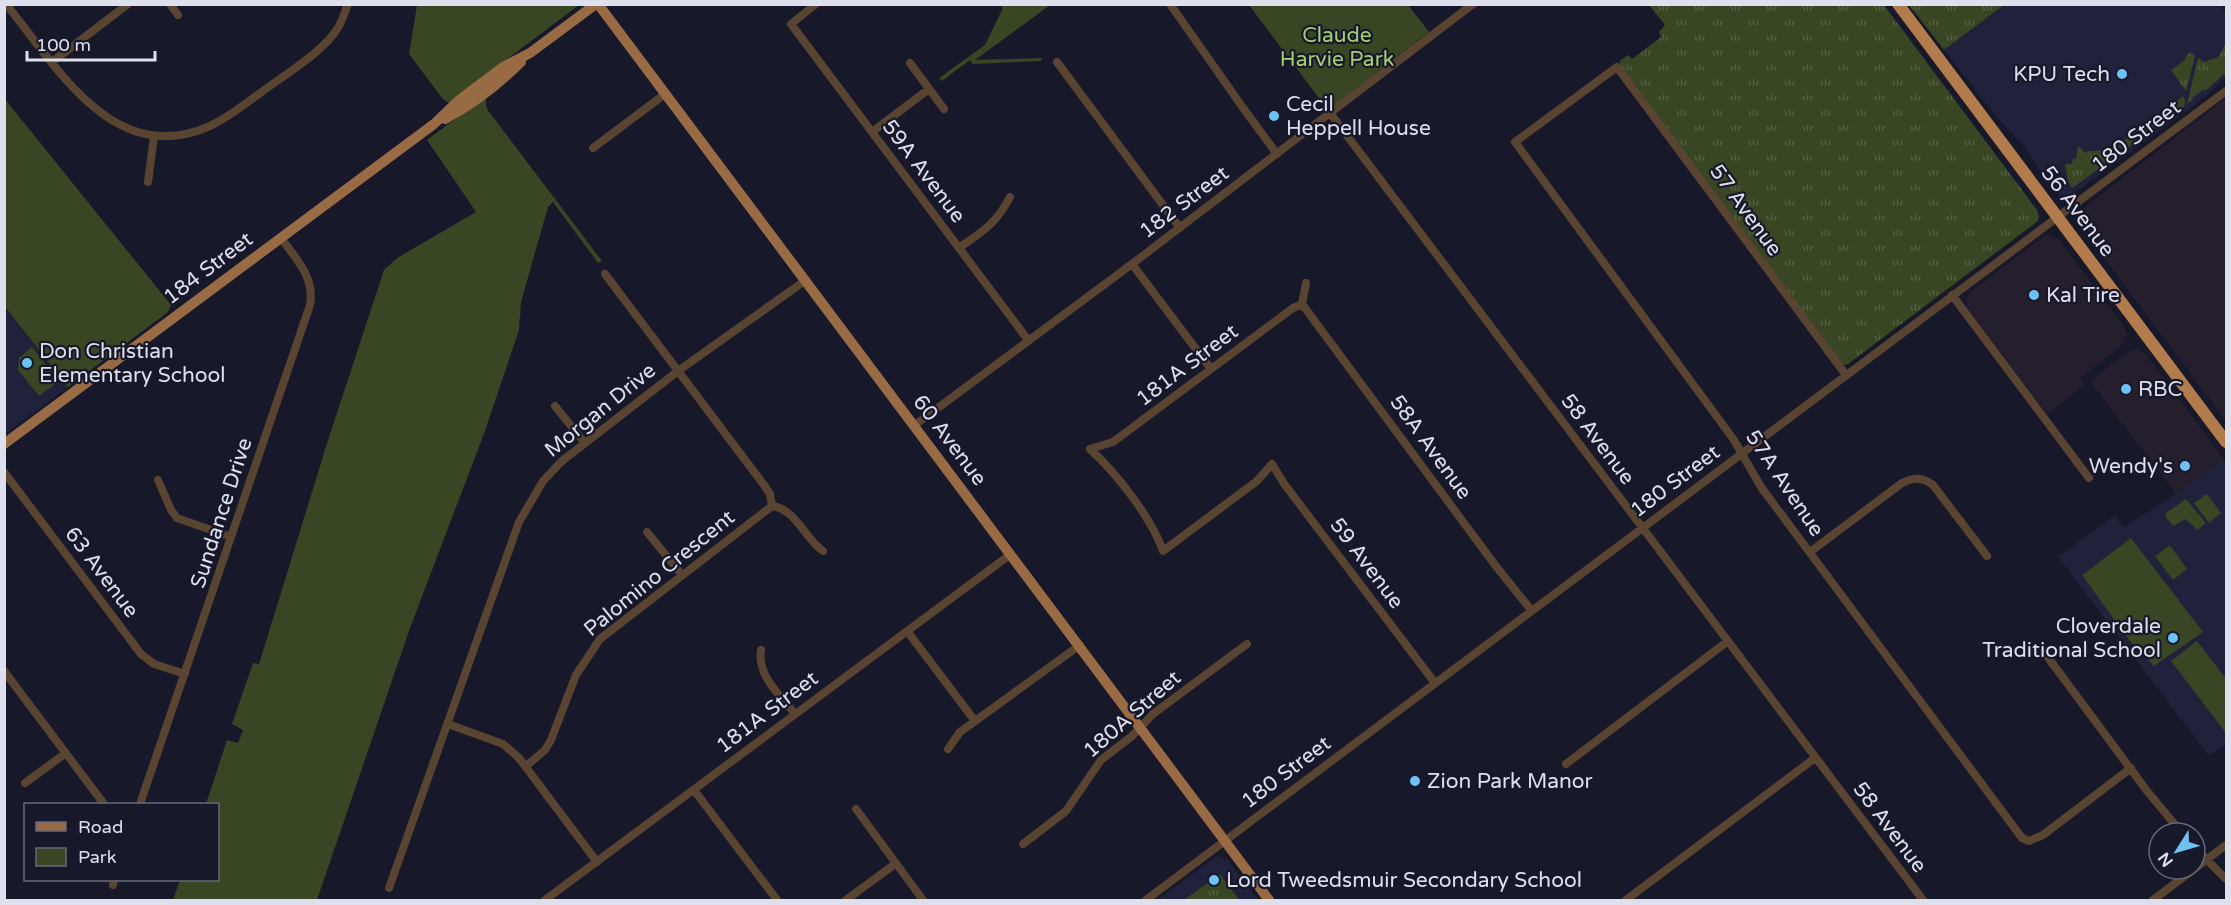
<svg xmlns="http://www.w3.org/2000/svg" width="2231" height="905" viewBox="0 0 2231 905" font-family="'Varela Round',sans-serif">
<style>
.commercial{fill:#251e2d}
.built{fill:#20213a}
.grass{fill:url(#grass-tufts)}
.park{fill:#384624}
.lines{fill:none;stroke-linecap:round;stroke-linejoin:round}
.minor{stroke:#594431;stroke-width:8}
.major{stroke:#986b44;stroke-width:10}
.highway{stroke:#b17b4b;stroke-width:12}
.poi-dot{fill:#6ec2f3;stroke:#18182b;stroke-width:2}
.labels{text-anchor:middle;stroke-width:4.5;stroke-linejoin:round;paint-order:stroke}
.park-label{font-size:21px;fill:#a8cd75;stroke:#18182b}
.poi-label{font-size:21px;fill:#dee0ed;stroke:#18182b;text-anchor:start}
.street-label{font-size:21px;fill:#dee0ed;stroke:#18182b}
</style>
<defs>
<pattern id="grass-tufts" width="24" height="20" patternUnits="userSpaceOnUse" patternTransform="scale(1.5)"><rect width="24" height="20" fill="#384624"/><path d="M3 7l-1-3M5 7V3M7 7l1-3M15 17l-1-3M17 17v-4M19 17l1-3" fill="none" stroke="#546044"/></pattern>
</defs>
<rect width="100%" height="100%" fill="#18182b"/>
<path class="commercial" d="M 2226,98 L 2226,422 L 2079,224 L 2077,219 L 2080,211 Z
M 2049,235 L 2058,239 L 2124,326 L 2127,333 L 2124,342 L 2116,350 L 2080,379 L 2085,385 L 2047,414 L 1967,307 L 1966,299 L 1970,292 L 2043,237 Z
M 2136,349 L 2145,353 L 2223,458 L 2176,494 L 2090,381 L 2129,351 Z"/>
<path class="built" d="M 2220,4 L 2226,13 L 2226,78 L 2188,110 L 2069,197 L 2061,197 L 2053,190 L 2024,146 L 1995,115 L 1944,50 L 2004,5 Z
M 4,307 L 68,387 L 5,434 L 4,434 Z
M 2223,458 L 2226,463 L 2226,744 L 2209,756 L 2058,557 L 2115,515 L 2124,527 L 2176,494 Z
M 1219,856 L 1228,860 L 1258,900 L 1157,900 L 1213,859 Z"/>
<path class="grass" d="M 1649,5 L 1884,5 L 2037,210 L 2039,216 L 2038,221 L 1848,364 L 1843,365 L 1620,65 L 1620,61 L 1628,55 L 1632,59 L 1661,37 L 1659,32 L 1665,25 Z
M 1909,5 L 2004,5 L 1944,50 Z
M 2224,45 L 2226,46 L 2226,74 L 2223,75 L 2205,91 L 2204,89 L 2192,98 L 2193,100 L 2187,104 L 2198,58 L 2204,62 C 2217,57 2220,60 2224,45 Z
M 2191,52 L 2195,56 L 2186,91 L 2171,70 L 2186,59 L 2185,57 Z
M 2183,96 L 2185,100 L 2184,107 L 2128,148 L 2120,148 L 2118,145 Z
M 2078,146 L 2086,153 L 2088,151 L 2125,150 L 2072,188 L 2068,182 L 2065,164 L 2071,164 L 2074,158 L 2076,159 Z
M 1220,874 L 1239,900 L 1184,900 Z"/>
<path class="park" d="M 417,5 L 579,5 L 449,103 L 442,98 L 409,54 Z
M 1002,5 L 1050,5 L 975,60 L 1042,58 L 1041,61 L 973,64 L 970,60 L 942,81 L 939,78 L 985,45 L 1002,10 Z
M 1249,5 L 1408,5 L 1429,32 L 1328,110 Z
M 485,97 L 487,109 L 602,261 L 598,263 L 553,202 L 548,207 L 521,302 L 519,330 L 485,431 L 410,628 L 317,900 L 173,900 L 180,880 L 218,880 L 218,804 L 206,804 L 227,740 L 238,743 L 243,730 L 232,724 L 253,663 L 259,664 L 329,437 L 384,270 L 397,258 L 476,212 L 427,140 Z
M 4,98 L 171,305 L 168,312 L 68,387 L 5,307 Z
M 32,347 L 59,381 L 39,396 L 18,370 L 19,358 Z
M 2207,494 L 2221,513 L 2209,523 L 2194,503 Z
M 2186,499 L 2205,522 L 2205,524 L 2197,530 L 2186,519 L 2173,526 L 2165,516 L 2166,513 Z
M 2131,538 L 2203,632 L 2154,666 L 2129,640 L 2082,575 Z
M 2170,545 L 2187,569 L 2173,580 L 2155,556 Z
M 2197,641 L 2226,679 L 2226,733 L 2171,661 Z"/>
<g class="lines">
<path class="minor" d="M 6,4 C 57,67 114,169 210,126 C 229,117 246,103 263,91 C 287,73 325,51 339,26 C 343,19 345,11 348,4
M 170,4 L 178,15
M 816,4 L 791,24 L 1028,340
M 1170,4 L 1246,112 L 1277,154
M 52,62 L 128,4
M 1057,62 L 1180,228
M 910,63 L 944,109
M 1330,113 L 1923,900
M 872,132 L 929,89
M 593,148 L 665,94
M 148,182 L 154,136
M 959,248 C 983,231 996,224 1010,197
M 1132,264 L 1211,369
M 605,274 L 764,485 L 770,494 L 772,506
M 1952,295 L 2089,478
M 1302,304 L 1495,565 L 1532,611
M 1302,304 L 1306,283
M 1846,375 L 1617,67 L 1515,142 L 1734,440 L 1761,487 L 2022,838 L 2029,841 L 2043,835 L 2131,768
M 555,406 L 584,442
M 915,425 L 1132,264 L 1473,4
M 1090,449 C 1117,474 1151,517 1163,551 L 1257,481 L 1272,464 L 1285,485 L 1435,683
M 1090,449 L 1113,442 L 1293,308 L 1302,304
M 4,472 L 141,654 L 154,664 L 185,674
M 158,480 L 171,510 L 177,518 L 231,537
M 772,506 C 796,509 805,539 823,551
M 647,532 L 682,575
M 1810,552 L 1902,483 C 1914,477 1922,477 1933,485 L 1987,556
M 907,631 L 975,721
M 761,650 C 757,676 780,695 795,714
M 2044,652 L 2147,791 L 2182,833
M 4,671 L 104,804
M 448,724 L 503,744 L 519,758 L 597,862
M 948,749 L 960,732 L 1080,645
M 1566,764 L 1728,641
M 526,766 L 545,750 L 551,740 L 576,675 L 600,639 L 772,506
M 25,783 L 66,753
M 694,790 L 777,900
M 140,804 L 310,305 C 315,277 296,259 281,238
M 856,809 L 923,900
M 1023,844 L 1066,811 L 1101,760 L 1132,736 L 1153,714 L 1247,644
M 2195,848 L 2226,879
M 113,885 L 114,880
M 389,888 L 519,522 L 543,481 L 562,461 L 678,371 L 806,280
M 545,900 L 1011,554
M 846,900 L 895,864
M 1146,900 L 2226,91
M 1626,900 L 1815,758
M 2153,900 L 2226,845"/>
<path class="major" d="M 598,4 L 1269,900
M 445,119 C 473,104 499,84 521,62
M 4,444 L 434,124 L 458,101 L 503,67 L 530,53 L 596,4"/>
<path class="highway" d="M 1898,4 L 2226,442"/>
</g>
<g class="poi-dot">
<circle cx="2122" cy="74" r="6"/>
<circle cx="1274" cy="116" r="6"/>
<circle cx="2034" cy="295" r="6"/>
<circle cx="27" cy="363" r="6"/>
<circle cx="2126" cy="389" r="6"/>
<circle cx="2185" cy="466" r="6"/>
<circle cx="2173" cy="638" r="6"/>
<circle cx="1415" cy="781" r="6"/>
<circle cx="1214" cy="880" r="6"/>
</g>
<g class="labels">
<g class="park-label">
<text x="1337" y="42">Claude<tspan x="1337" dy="24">Harvie Park</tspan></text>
</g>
<g class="poi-label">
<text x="2110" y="81" text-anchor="end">KPU Tech</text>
<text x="1286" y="111">Cecil<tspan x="1286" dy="24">Heppell House</tspan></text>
<text x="2046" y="302">Kal Tire</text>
<text x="39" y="358">Don Christian<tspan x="39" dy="24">Elementary School</tspan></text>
<text x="2138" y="396">RBC</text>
<text x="2173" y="473" text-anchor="end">Wendy's</text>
<text x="2161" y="633" text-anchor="end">Cloverdale<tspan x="2161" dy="24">Traditional School</tspan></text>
<text x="1427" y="788">Zion Park Manor</text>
<text x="1226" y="887">Lord Tweedsmuir Secondary School</text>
</g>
<g class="street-label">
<text transform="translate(2136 136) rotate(-37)" y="7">180 Street</text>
<text transform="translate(924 171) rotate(53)" y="7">59A Avenue</text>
<text transform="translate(1184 202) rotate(-37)" y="7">182 Street</text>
<text transform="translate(1746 210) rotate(54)" y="7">57 Avenue</text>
<text transform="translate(2078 211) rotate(53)" y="7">56 Avenue</text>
<text transform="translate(208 268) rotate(-37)" y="7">184 Street</text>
<text transform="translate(1187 365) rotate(-37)" y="7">181A Street</text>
<text transform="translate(600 410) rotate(-39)" y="7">Morgan Drive</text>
<text transform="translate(1598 439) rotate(53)" y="7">58 Avenue</text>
<text transform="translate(950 440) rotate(53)" y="7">60 Avenue</text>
<text transform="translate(1431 447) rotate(54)" y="7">58A Avenue</text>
<text transform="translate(1675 481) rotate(-37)" y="7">180 Street</text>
<text transform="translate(1785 483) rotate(56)" y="7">57A Avenue</text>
<text transform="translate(221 513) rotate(-72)" y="7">Sundance Drive</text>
<text transform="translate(1367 563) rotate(53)" y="7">59 Avenue</text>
<text transform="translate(102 572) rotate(53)" y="7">63 Avenue</text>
<text transform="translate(659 573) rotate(-39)" y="7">Palomino Crescent</text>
<text transform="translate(767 712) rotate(-37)" y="7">181A Street</text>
<text transform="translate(1132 714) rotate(-41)" y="7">180A Street</text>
<text transform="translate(1286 772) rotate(-37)" y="7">180 Street</text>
<text transform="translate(1890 827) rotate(53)" y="7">58 Avenue</text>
</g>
</g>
<rect width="2231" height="905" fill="none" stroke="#dee0ed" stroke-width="12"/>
<rect x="24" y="803" width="195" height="78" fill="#18182b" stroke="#676879" stroke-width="1.5"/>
<rect x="36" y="822" width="30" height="9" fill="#986b44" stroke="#676879" stroke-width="1.5"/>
<text x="78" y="833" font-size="18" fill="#dee0ed">Road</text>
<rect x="36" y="848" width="30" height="18" fill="#384624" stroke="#676879" stroke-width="1.5"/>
<text x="78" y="863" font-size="18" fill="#dee0ed">Park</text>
<g transform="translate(2177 851) rotate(233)"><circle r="28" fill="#18182b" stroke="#676879" stroke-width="1.5"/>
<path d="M0-4.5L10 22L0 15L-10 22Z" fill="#6ec2f3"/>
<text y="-9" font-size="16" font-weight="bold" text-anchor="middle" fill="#dee0ed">N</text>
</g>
<path d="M27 51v9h128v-9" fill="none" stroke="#dee0ed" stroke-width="3"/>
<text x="36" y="51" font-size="18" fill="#dee0ed" stroke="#18182b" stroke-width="4.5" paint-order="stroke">100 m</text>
</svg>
